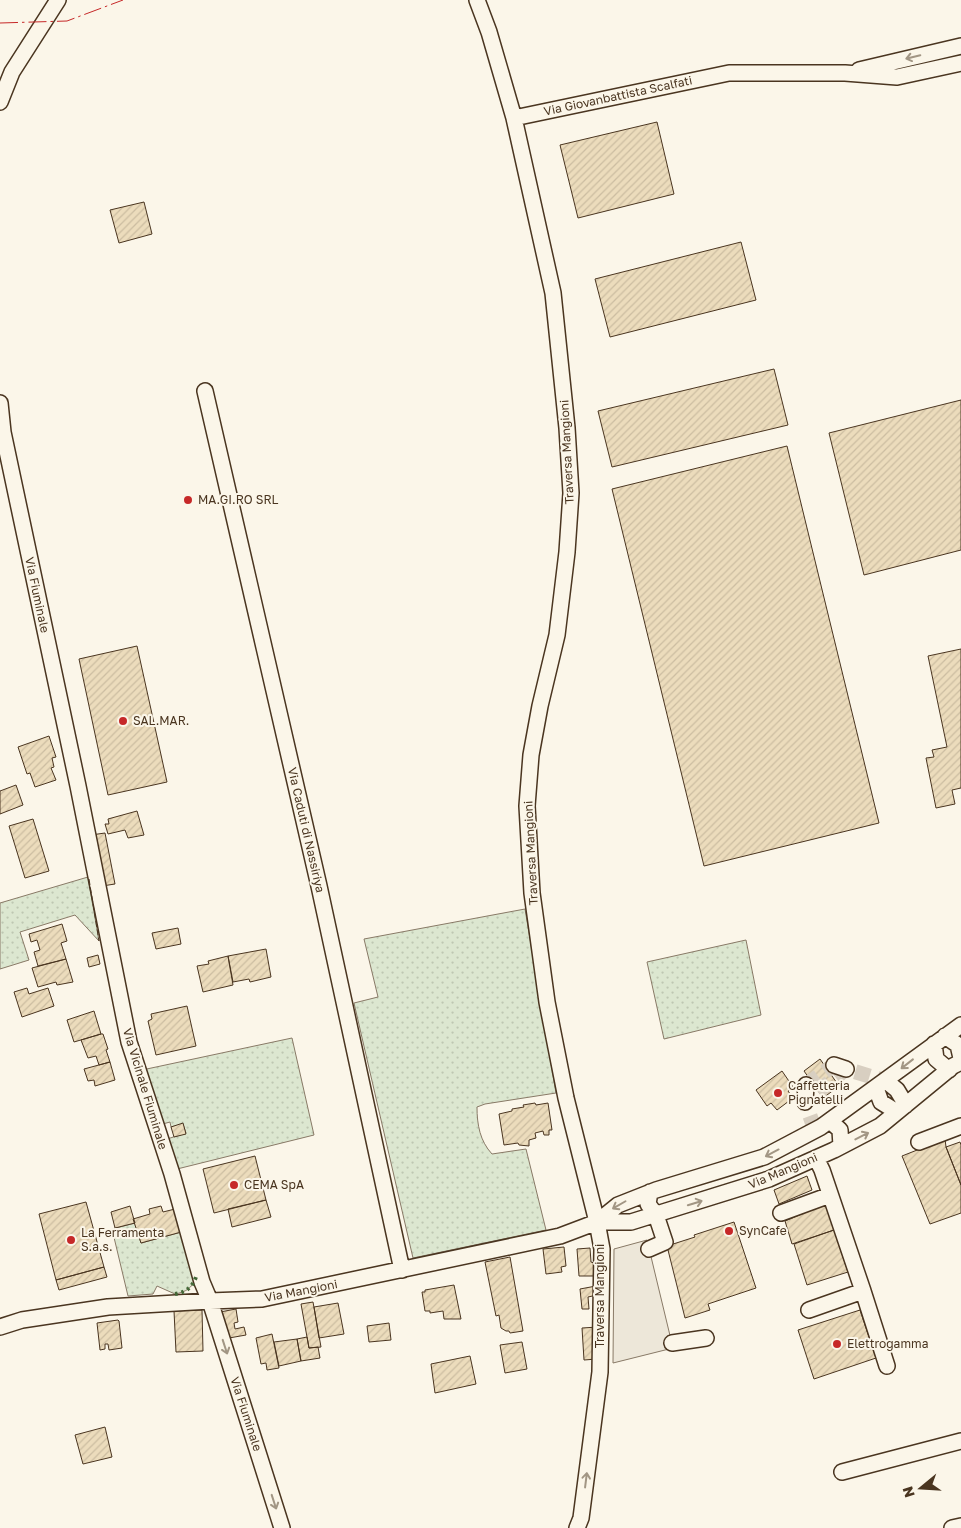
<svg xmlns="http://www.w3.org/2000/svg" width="961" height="1528" viewBox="0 0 961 1528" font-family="'Golos Text',sans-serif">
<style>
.green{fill:url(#green-dots);stroke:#887966}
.parking{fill:#ede7d9;stroke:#887966}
.building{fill:url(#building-hatch);stroke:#4a3520}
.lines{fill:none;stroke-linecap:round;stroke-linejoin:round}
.minor-tunnel{stroke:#d8cfc1;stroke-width:15;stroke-dasharray:15 8;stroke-linecap:butt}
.minor-casing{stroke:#4a3520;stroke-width:18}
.minor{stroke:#fbf6e9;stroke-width:15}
.hedge{stroke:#436837;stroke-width:4;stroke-dasharray:2.5 4;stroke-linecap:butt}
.fence{stroke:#4a3520;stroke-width:1;stroke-dasharray:6 2.5;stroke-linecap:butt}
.power{stroke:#c62828;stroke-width:1;stroke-dasharray:18 4 2.5 4;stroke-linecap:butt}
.oneway{stroke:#a29684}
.poi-dot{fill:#c62828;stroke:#fbf6e9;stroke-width:2}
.labels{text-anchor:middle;stroke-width:4;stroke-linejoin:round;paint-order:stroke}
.street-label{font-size:12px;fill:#4a3520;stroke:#fbf6e9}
.poi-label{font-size:12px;fill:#4a3520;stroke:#fbf6e9;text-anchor:start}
</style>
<defs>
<pattern id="green-dots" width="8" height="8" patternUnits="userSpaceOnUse" patternTransform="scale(1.25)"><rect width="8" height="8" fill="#dce7d0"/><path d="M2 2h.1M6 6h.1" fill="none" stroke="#bec7b2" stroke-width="1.8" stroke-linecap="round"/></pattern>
<pattern id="building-hatch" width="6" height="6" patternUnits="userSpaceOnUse" patternTransform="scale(1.25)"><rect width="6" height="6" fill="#ecdcbc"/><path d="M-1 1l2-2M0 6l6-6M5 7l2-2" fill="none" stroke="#ccbda1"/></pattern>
</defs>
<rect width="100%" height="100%" fill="#fbf6e9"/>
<path class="green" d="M 88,877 L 99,941 L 75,915 L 20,932 L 29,960 L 0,969 L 0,903 Z
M 525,909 L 556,1093 L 485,1104 L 477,1107 C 477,1125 480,1141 492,1154 L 526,1149 L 546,1230 L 413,1258 L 354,1003 L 378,997 L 364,939 Z
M 746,940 L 761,1015 L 664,1039 L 647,962 Z
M 292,1038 L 314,1135 L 173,1170 L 164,1140 L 186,1133 L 183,1124 L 171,1127 L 170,1122 L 159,1125 L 142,1070 Z
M 135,1223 L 141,1243 L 185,1231 L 196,1278 C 192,1288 186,1292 175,1294 L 157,1286 L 153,1294 L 128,1296 L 112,1229 Z"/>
<path class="parking" d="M 647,1240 L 673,1348 L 613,1363 L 614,1249 Z"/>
<path class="building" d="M 657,122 L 674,194 L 578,218 L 560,145 Z
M 144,202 L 152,234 L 119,243 L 110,210 Z
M 741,242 L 756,300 L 610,337 L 595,279 Z
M 774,369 L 788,425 L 612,467 L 598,411 Z
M 961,400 L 961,550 L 864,575 L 829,433 Z
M 787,446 L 879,823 L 704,866 L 612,489 Z
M 137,646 L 167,782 L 108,795 L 79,659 Z
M 961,649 L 961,788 L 952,790 L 955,804 L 936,808 L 926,758 L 934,757 L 932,750 L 947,747 L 928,656 Z
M 49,736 L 56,757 L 52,758 L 54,767 L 51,768 L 56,780 L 35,787 L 30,773 L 27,774 L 18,747 Z
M 16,785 L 23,805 L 0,814 L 0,791 Z
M 137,811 L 144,835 L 128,838 L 125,830 L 108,834 L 105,824 L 109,824 L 108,819 Z
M 33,819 L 49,871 L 25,878 L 9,826 Z
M 105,833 L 115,884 L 102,886 L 91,835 Z
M 62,924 L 67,941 L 61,943 L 66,959 L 38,966 L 34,952 L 40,950 L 37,940 L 31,942 L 29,934 Z
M 178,928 L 181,944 L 156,949 L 152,933 Z
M 266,949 L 271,977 L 250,982 L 249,979 L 233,982 L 228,956 Z
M 98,955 L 100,964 L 89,967 L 87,958 Z
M 228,956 L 233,985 L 203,992 L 197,966 L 209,964 L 208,961 Z
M 66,959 L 73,982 L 57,985 L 56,982 L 38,987 L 32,968 Z
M 27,988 L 29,994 L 48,988 L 54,1006 L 22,1017 L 14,992 Z
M 187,1006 L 196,1046 L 156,1055 L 148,1021 L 152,1019 L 151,1014 Z
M 94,1011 L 101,1034 L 74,1042 L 67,1020 Z
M 101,1034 L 103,1034 L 108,1049 L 106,1050 L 110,1062 L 99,1065 L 96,1056 L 88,1058 L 81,1040 Z
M 820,1059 L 839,1086 L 823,1098 L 804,1071 Z
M 110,1062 L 115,1080 L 95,1086 L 94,1080 L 88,1081 L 84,1069 Z
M 782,1071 L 793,1087 L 788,1091 L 793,1098 L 777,1110 L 771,1103 L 767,1106 L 756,1090 Z
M 535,1103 L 536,1105 L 548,1103 L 552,1130 L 549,1130 L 549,1135 L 544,1135 L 543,1131 L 535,1133 L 536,1138 L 529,1140 L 529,1146 L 519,1145 L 518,1143 L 504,1145 L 499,1114 L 512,1111 L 512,1109 L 524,1107 L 523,1105 Z
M 183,1123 L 186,1134 L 174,1137 L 171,1127 Z
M 945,1139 L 946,1147 L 961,1185 L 961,1213 L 930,1224 L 902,1156 Z
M 960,1142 L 961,1145 L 961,1185 L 946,1147 Z
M 255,1156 L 266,1200 L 214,1213 L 203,1169 Z
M 807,1176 L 812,1190 L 779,1204 L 774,1190 Z
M 266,1200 L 271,1217 L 232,1227 L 228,1209 Z
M 86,1202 L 104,1267 L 56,1280 L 39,1214 Z
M 828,1203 L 837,1229 L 792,1244 L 785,1221 Z
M 130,1206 L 135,1223 L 115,1228 L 111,1212 Z
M 161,1206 L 163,1212 L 179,1208 L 185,1231 L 141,1243 L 133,1219 L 150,1214 L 149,1209 Z
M 734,1222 L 756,1288 L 708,1304 L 710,1310 L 685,1318 L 667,1246 L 695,1237 L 694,1235 Z
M 834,1230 L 848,1272 L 807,1285 L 794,1244 Z
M 564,1247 L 566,1266 L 561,1267 L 562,1272 L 546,1274 L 543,1249 Z
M 590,1248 L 591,1262 L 594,1263 L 595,1276 L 579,1276 L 577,1249 Z
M 510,1257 L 523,1331 L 510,1333 L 509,1331 L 506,1331 L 501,1328 L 499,1315 L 496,1316 L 485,1262 Z
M 104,1267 L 107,1277 L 59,1290 L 56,1280 Z
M 454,1285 L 461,1319 L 444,1319 L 443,1311 L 430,1313 L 430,1311 L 425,1311 L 422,1292 L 425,1292 L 425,1290 Z
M 596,1286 L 597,1295 L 588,1297 L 589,1309 L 582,1309 L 580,1289 Z
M 313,1302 L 321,1347 L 309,1348 L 301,1304 Z
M 338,1303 L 344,1334 L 319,1338 L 314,1307 Z
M 236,1309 L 238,1322 L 234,1323 L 235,1329 L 244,1327 L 246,1335 L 229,1338 L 228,1332 L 225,1333 L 220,1312 Z
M 202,1310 L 203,1351 L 176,1352 L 174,1311 Z
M 860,1310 L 876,1358 L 814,1379 L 798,1330 Z
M 118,1320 L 119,1321 L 122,1348 L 109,1350 L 108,1344 L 105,1344 L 105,1349 L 100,1350 L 97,1323 Z
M 389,1323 L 391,1340 L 369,1342 L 367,1326 Z
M 598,1327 L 597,1359 L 584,1360 L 582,1328 Z
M 272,1334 L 279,1368 L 267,1370 L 266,1363 L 261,1364 L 256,1338 Z
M 307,1337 L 309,1348 L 318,1347 L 320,1358 L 301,1361 L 297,1339 Z
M 297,1339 L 301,1361 L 279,1366 L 274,1342 Z
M 522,1342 L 527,1369 L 505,1373 L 500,1345 Z
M 470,1356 L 476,1384 L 435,1393 L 431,1364 Z
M 105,1427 L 112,1457 L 83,1464 L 75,1435 Z"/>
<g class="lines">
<path class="minor-tunnel" d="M 806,1085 L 834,1065
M 815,1130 L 805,1102 L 846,1069 L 886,1081"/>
<g class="minor-casing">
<path id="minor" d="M 477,0 L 489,32 L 514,118 L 553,293 L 567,428 L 571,493 L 567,552 L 557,635 L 540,706 L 531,755 L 527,806 L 532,893 L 547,1002 L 566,1098 L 597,1222 L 602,1249 L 600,1372 L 581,1518 L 577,1528
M 859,70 L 961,46
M 0,102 L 12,72 L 58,0
M 514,118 L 729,73 L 845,73 L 897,77 L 961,63
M 205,391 L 319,886 L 402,1270
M 0,403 L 3,432 L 78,786 L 129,1042 L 172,1174 L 202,1282 L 210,1301 L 282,1528
M 945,1036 L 958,1045 L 961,1058
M 934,1044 L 936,1059 L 949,1070
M 834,1065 L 846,1069
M 886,1081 L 897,1090 L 906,1105
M 876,1088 L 881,1102 L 897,1112
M 805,1102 L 806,1085
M 830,1121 L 840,1130 L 841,1146
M 919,1142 L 961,1126
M 781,1213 L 830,1195
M 597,1222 L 631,1222 L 769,1179 L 834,1150 L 880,1126 L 953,1066 L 961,1062
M 649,1249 L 665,1242 L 656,1215 L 648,1204 L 650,1192
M 863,1291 L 887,1366
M 809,1310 L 863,1291 L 822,1170 L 816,1158
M 0,1327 L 22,1320 L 108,1307 L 210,1301 L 262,1299 L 560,1236 L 597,1222 L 618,1205 L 656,1190 L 764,1157 L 821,1127 L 961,1025
M 672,1343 L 706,1338
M 842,1472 L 961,1441
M 952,1528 L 961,1526"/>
</g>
<use href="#minor" class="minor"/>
<path class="hedge" d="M 175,1294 C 186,1292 192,1288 196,1277"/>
<path class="fence" d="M 89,879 L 99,941"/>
<path class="power" d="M 0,23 L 67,21 L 123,0"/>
</g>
<defs><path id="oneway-shaft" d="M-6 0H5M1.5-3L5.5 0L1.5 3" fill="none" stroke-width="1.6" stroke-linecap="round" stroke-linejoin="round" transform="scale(1.25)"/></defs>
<g class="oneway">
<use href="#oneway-shaft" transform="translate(913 57) rotate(167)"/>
<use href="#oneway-shaft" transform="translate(907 1064) rotate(142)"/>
<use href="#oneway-shaft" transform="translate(862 1136) rotate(-27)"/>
<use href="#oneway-shaft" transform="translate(772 1153) rotate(152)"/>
<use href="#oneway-shaft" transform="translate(695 1203) rotate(-17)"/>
<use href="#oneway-shaft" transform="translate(619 1205) rotate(150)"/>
<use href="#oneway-shaft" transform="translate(225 1347) rotate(72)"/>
<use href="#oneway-shaft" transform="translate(586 1480) rotate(-83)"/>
<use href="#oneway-shaft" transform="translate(274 1502) rotate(72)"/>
</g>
<g class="poi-dot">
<circle cx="188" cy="500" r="5"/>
<circle cx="123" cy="721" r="5"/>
<circle cx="778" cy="1093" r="5"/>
<circle cx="234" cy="1185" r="5"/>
<circle cx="729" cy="1231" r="5"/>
<circle cx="71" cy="1240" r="5"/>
<circle cx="837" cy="1344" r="5"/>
</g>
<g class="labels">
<g class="street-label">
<text transform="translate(618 96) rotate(-12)" y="4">Via Giovanbattista Scalfati</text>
<text transform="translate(567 452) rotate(-93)" y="4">Traversa Mangioni</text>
<text transform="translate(37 595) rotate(78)" y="4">Via Fiuminale</text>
<text transform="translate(306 830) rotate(77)" y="4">Via Caduti di Nassiriya</text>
<text transform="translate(531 853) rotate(-93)" y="4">Traversa Mangioni</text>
<text transform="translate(145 1089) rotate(73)" y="4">Via Vicinale Fiuminale</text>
<text transform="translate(783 1171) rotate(-23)" y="4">Via Mangioni</text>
<text transform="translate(301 1291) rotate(-11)" y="4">Via Mangioni</text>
<text transform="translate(600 1296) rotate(-90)" y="4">Traversa Mangioni</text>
<text transform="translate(246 1414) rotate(72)" y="4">Via Fiuminale</text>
</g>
<g class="poi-label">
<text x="198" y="504">MA.GI.RO SRL</text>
<text x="133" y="725">SAL.MAR.</text>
<text x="788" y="1090">Caffetteria<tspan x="788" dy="14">Pignatelli</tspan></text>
<text x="244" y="1189">CEMA SpA</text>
<text x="739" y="1235">SynCafe</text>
<text x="81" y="1237">La Ferramenta<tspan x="81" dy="14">S.a.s.</tspan></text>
<text x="847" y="1348">Elettrogamma</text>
</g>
</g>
<g transform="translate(921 1488) rotate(252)" stroke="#fbf6e9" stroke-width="4" paint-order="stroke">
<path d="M0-4L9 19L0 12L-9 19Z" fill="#4a3520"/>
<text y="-8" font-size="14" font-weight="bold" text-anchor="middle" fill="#4a3520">N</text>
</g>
</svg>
